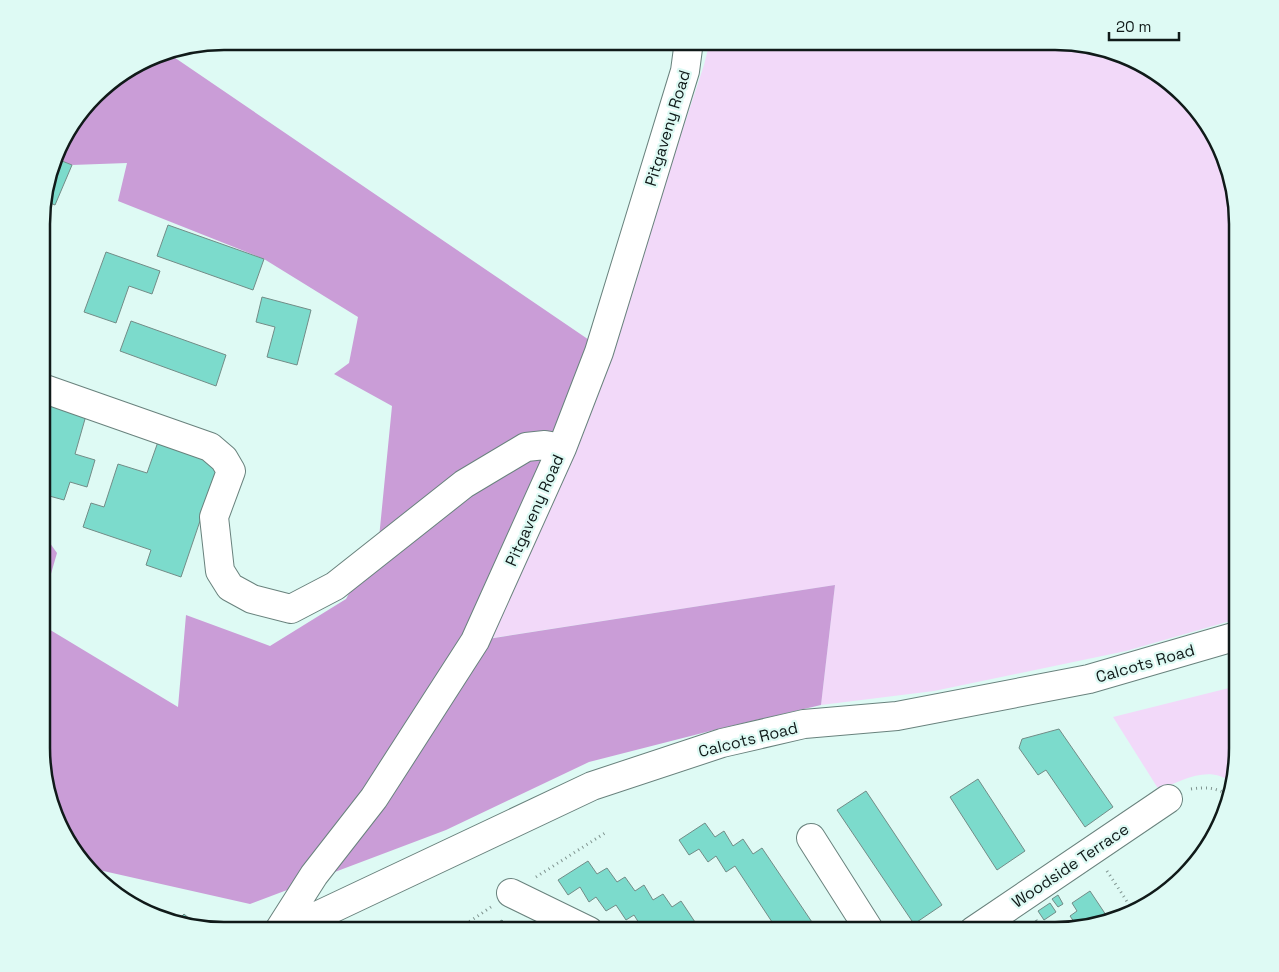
<svg xmlns="http://www.w3.org/2000/svg" width="1279" height="972" viewBox="0 0 1279 972" font-family="'Space Grotesk',sans-serif">
<style>
.green{fill:#f2d9f9}
.forest{fill:#ca9dd7}
.building{fill:#7cdbcc;stroke:#728c87}
.lines{fill:none;stroke-linecap:round;stroke-linejoin:round}
.minor-casing{stroke:#69827d;stroke-width:30}
.path{stroke:#7f938f;stroke-width:3;stroke-dasharray:1 4;stroke-linecap:butt}
.minor{stroke:#fff;stroke-width:28}
.labels{text-anchor:middle;stroke-width:4.5;stroke-linejoin:round;paint-order:stroke}
.street-label{font-size:16px;fill:#101a19;stroke:#defaf4}
.rim{fill:none;stroke:#101a19;stroke-width:2.5}
</style>
<rect width="100%" height="100%" fill="#defaf4"/>
<path class="green" d="M 710,41 L 1066,42 L 1124,55 L 1175,87 L 1219,144 L 1238,224 L 1237,619 L 1126,651 L 934,691 L 821,705 L 835,585 L 485,639 L 597,389 L 704,65 Z
M 1237,686 L 1237,760 L 1236,766 L 1231,769 L 1234,774 L 1232,783 C 1210,764 1182,780 1159,790 L 1113,717 Z"/>
<path class="forest" d="M 165,51 L 595,344 L 475,641 L 835,585 L 821,705 L 722,728 L 589,762 L 446,830 L 250,904 L 90,868 L 60,829 L 42,760 L 42,625 L 178,707 L 186,615 L 270,646 L 346,599 L 379,538 L 392,406 L 334,374 L 349,363 L 358,317 L 264,259 L 118,201 L 127,163 L 72,165 L 57,159 L 66,133 L 104,87 Z
M 42,532 L 57,553 L 42,605 Z"/>
<path class="building" d="M 57,159 L 72,165 L 55,205 L 43,200 Z
M 168,225 L 264,259 L 253,290 L 157,256 Z
M 106,252 L 160,271 L 152,294 L 129,286 L 116,323 L 84,312 Z
M 262,297 L 311,310 L 297,365 L 267,357 L 275,327 L 256,322 Z
M 131,321 L 226,355 L 216,386 L 120,351 Z
M 45,400 L 87,412 L 75,454 L 95,460 L 87,487 L 70,482 L 64,500 L 42,494 L 42,411 Z
M 159,439 L 221,459 L 181,577 L 146,565 L 151,550 L 83,527 L 91,503 L 104,507 L 118,464 L 147,473 Z
M 1059,729 L 1113,807 L 1085,827 L 1046,770 L 1038,775 L 1019,748 L 1022,739 Z
M 978,779 L 1025,851 L 997,870 L 950,797 Z
M 866,791 L 942,905 L 914,924 L 837,810 Z
M 705,823 L 715,837 L 724,831 L 733,846 L 743,839 L 753,854 L 762,848 L 818,931 L 778,931 L 735,866 L 726,872 L 716,856 L 708,862 L 699,849 L 689,855 L 679,840 Z
M 588,861 L 597,874 L 607,868 L 617,882 L 625,877 L 635,891 L 644,885 L 653,900 L 663,894 L 672,907 L 681,901 L 701,931 L 658,931 L 652,922 L 642,928 L 634,915 L 626,920 L 616,905 L 606,911 L 596,897 L 589,902 L 580,887 L 568,895 L 558,880 Z
M 1090,891 L 1108,918 L 1086,923 L 1084,920 L 1077,926 L 1070,916 L 1077,911 L 1072,903 Z
M 1058,895 L 1063,904 L 1058,907 L 1052,899 Z
M 1050,903 L 1056,912 L 1044,920 L 1038,911 Z
M 184,914 L 199,927 L 176,922 Z
M 502,920 L 509,931 L 485,930 Z"/>
<g class="lines">
<g class="minor-casing">
<path id="minor" d="M 42,388 L 210,447 L 224,459 L 231,471 L 214,517 L 220,571 L 230,587 L 252,599 L 291,609 L 335,586 L 464,484 L 526,447 L 545,445 L 562,448
M 811,838 L 870,931
M 511,893 L 589,931
M 279,930 L 314,875 L 374,798 L 475,641 L 562,448 L 599,352 L 685,71 L 689,41
M 287,930 L 592,786 L 722,743 L 804,724 L 897,716 L 1089,679 L 1237,636
M 973,931 L 1168,799"/>
</g>
<path class="path" d="M 1191,789 C 1205,787 1217,787 1229,796
M 1107,871 L 1134,912
M 536,877 L 605,833
M 1036,920 L 1043,931
M 457,930 L 491,907"/>
<use href="#minor" class="minor"/>
</g>
<g class="labels">
<g class="street-label">
<text transform="translate(667 128) rotate(-73)" y="6">Pitgaveny Road</text>
<text transform="translate(534 510) rotate(-66)" y="6">Pitgaveny Road</text>
<text transform="translate(1145 663) rotate(-16)" y="6">Calcots Road</text>
<text transform="translate(748 739) rotate(-14)" y="6">Calcots Road</text>
<text transform="translate(1070 865) rotate(-34)" y="6">Woodside Terrace</text>
</g>
</g>
<path d="M0 0H1279V972H0ZM224 50H1055A174 174 0 0 1 1229 224V748A174 174 0 0 1 1055 922H224A174 174 0 0 1 50 748V224A174 174 0 0 1 224 50Z" fill="#defaf4" fill-rule="evenodd"/>
<path class="rim" d="M224 50H1055A174 174 0 0 1 1229 224V748A174 174 0 0 1 1055 922H224A174 174 0 0 1 50 748V224A174 174 0 0 1 224 50Z"/>
<path d="M1109 32v8h70v-8" fill="none" stroke="#101a19" stroke-width="2.5"/>
<text x="1116" y="32" font-size="15" fill="#101a19" stroke="#defaf4" stroke-width="4" paint-order="stroke">20 m</text>
</svg>
